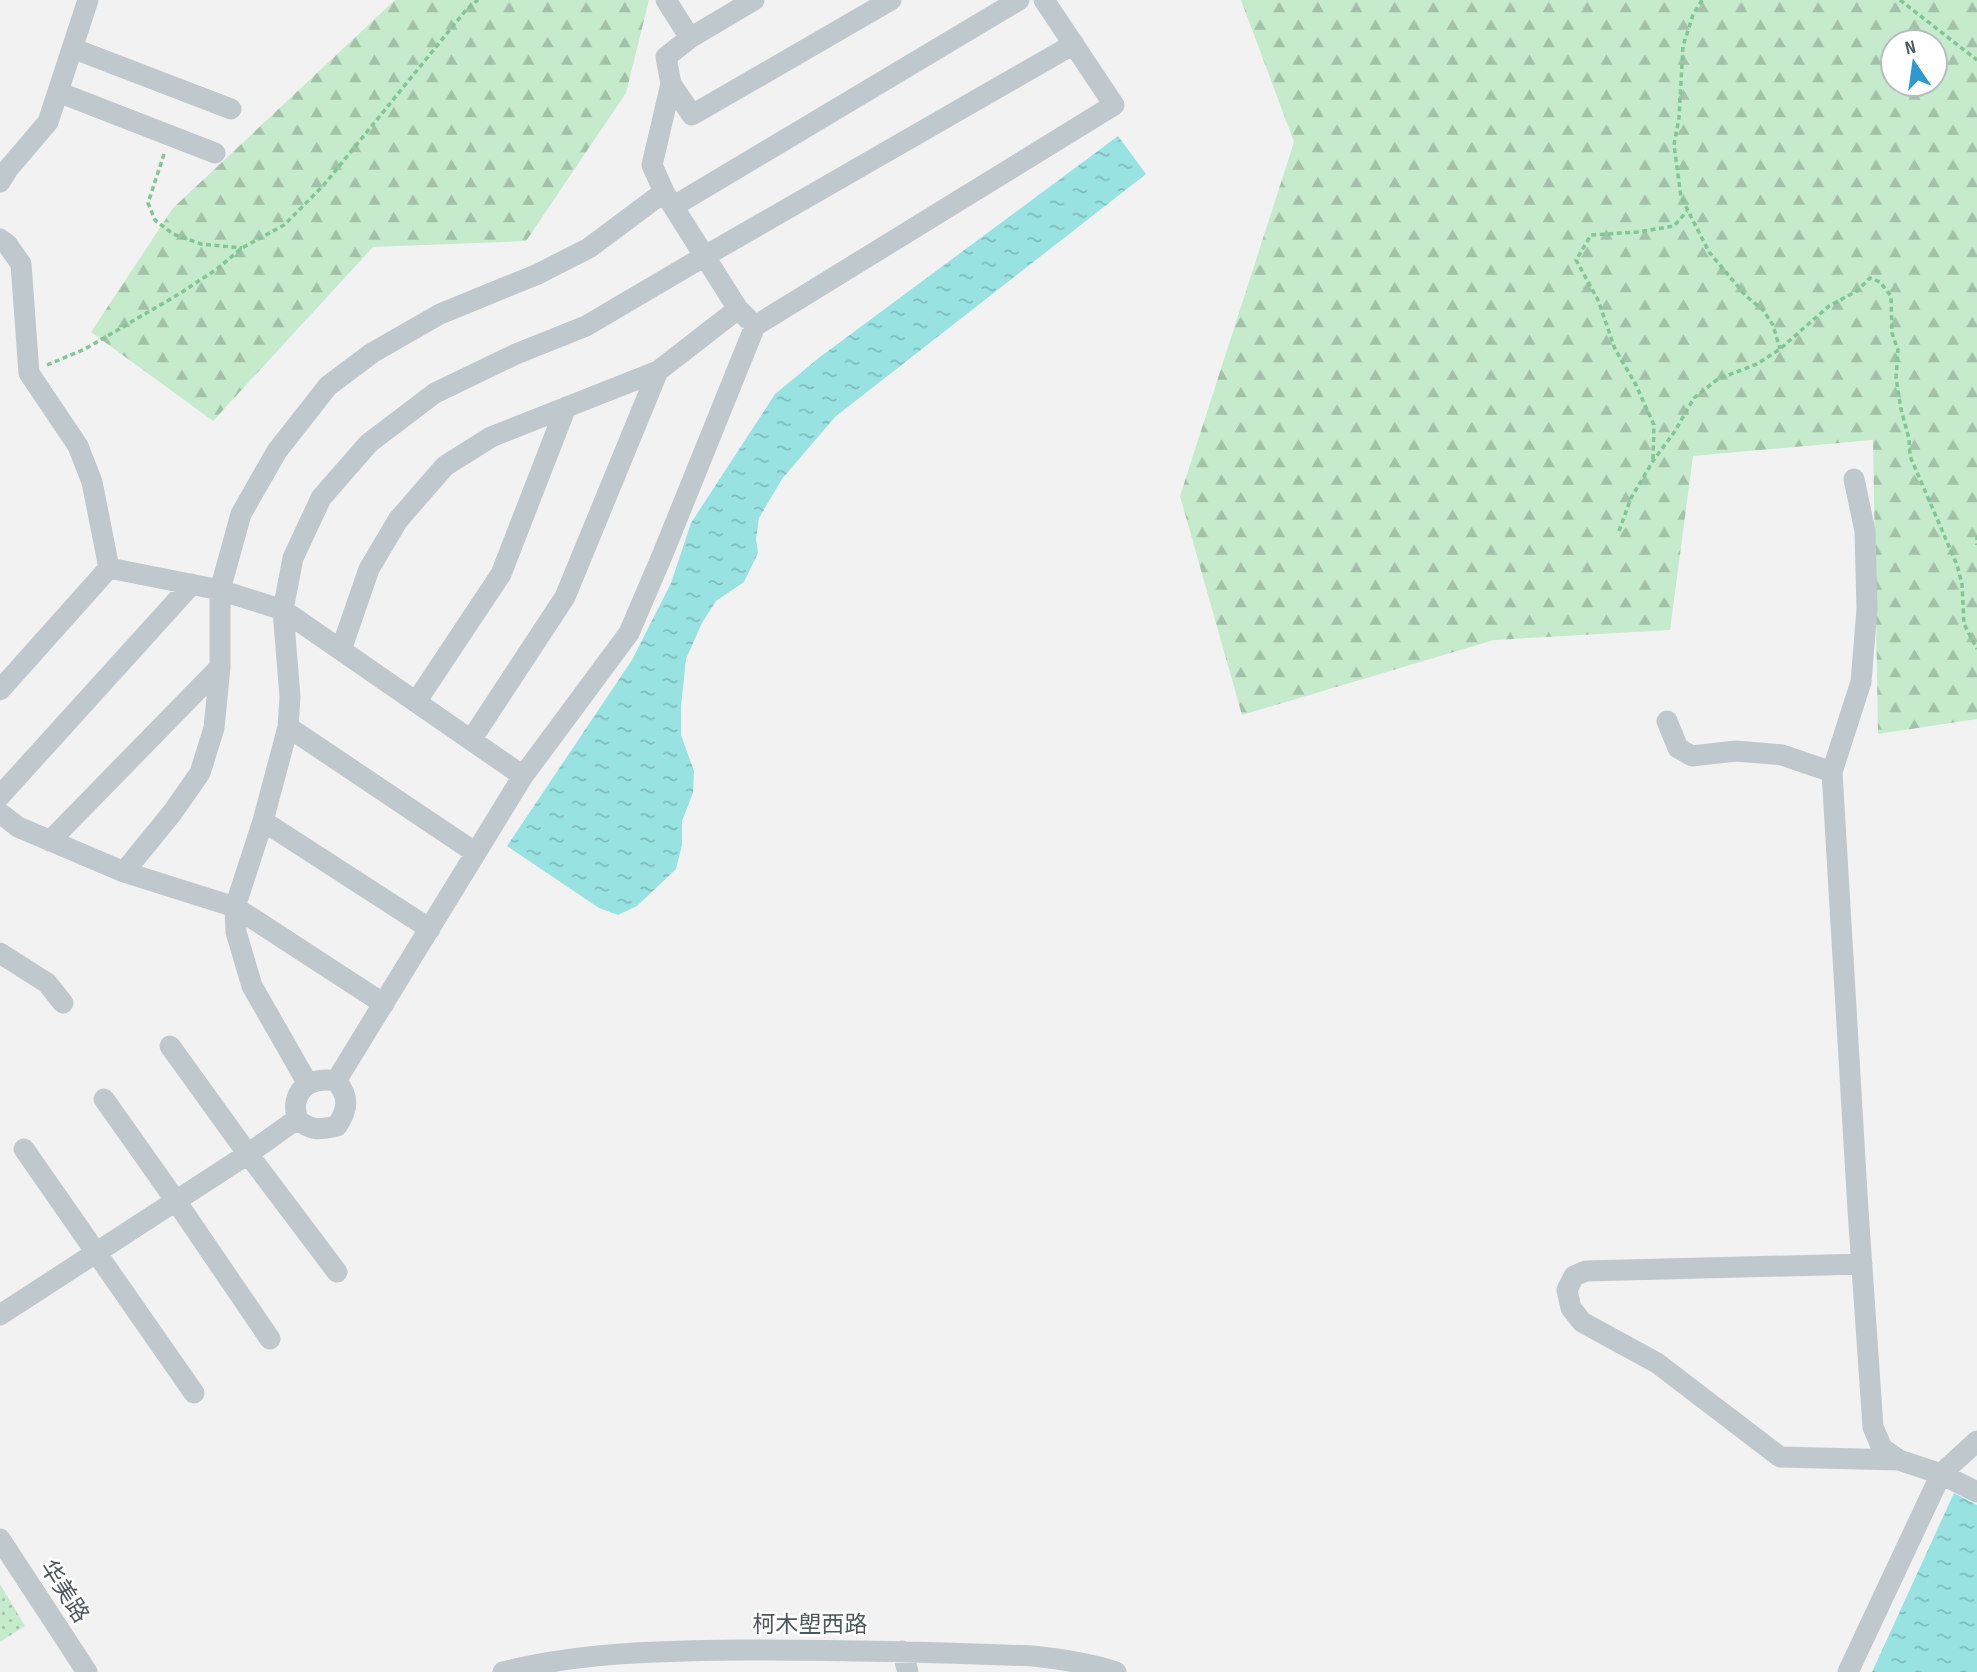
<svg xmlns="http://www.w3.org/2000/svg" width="1977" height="1672" viewBox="0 0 1977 1672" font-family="'Sofia Sans Condensed','Noto Sans SC',sans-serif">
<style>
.green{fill:url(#green-dots)}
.forest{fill:url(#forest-firs);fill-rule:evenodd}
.water{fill:url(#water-ripples)}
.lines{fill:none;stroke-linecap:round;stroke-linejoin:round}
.path{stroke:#81c695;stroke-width:3.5;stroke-dasharray:5 3.5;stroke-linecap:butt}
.minor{stroke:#bfc8cc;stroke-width:21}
.labels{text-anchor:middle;stroke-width:5;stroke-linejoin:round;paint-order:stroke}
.street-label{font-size:23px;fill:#4b585d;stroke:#fff}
</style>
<defs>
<pattern id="green-dots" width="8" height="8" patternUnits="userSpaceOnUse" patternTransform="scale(1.75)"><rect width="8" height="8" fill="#c6ebcc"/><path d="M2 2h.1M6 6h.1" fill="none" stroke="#a3c1a9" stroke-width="1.8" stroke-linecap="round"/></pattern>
<pattern id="forest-firs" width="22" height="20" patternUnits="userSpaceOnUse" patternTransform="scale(1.75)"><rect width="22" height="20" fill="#c6ebcc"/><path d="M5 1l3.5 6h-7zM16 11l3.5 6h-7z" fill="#a3c1a9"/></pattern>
<pattern id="water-ripples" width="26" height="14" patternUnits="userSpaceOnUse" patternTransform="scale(1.75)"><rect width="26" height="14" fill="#98e3e2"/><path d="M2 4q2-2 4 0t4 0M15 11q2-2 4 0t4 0" fill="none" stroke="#7ebbba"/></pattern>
</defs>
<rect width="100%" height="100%" fill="#f3f2f2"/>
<path class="green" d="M 0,1584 L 25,1626 L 0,1642 Z"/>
<path class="forest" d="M 395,0 L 649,0 L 626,93 L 526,241 L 373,247 L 213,421 L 91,332 L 173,208 Z
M 1241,0 L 1977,0 L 1977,719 L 1878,734 L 1873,440 L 1693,456 L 1670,630 L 1494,640 L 1242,715 L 1180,496 L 1294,142 ZM 1893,42 L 1935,42 L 1935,84 L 1893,84 Z"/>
<path class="water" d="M 1118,136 L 1146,174 L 835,417 L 782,479 L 759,518 L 756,539 L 758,553 L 744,582 L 716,601 L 702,623 L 686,659 L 681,706 L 681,735 L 694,771 L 693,793 L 682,821 L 682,845 L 676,869 L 637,906 L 618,915 L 599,908 L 507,846 L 632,660 L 671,583 L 691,523 L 775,394 L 820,357 Z
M 1954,1493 L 1977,1505 L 1977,1672 L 1872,1672 Z"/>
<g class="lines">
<path class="path" d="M 1702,0 L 1693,15 L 1683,46 L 1679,118 L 1674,145 L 1681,197 L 1709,252 L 1746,296 L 1763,310 L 1773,325 L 1780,349
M 1900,0 L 1977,60
M 164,154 L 148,203 L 155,220 L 173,234 L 201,244 L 242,248
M 47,365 L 85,349 L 179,294 L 217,269 L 242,248 L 284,225 L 323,186 L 466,10 L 478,0
M 1653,459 L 1654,425 L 1636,385 L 1615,349 L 1598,300 L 1576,260 L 1591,235 L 1638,232 L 1674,226 L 1687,211
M 1619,531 L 1631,498 L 1653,461 L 1675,431 L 1694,398 L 1718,379 L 1757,364 L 1780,349 L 1829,306 L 1857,291 L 1870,278 L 1880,282 L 1891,296 L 1892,333 L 1898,350 L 1896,378 L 1901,409 L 1909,439 L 1910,456 L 1957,565 L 1962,584 L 1964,624 L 1977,649
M 1977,535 L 1977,545"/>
<path class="minor" d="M 666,0 L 690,38 L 754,0
M 690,38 L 666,57 L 671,84 L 652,165 L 664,192 L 738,309 L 748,319
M 72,48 L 231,109
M 671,84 L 692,115 L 891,0
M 58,92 L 215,153
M 0,182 L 8,169 L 48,122 L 88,0
M 674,206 L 1019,0
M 0,239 L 7,244 L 21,264 L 29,373 L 78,446 L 92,482 L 109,568
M 1854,479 L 1865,531 L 1867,609 L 1861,682 L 1832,772 L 1858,1210 L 1873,1427 L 1882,1448 L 1899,1460 L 1941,1474 L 1977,1492
M 341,650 L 369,569 L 398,520 L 445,466 L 491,437 L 658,371 L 738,309
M 0,690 L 109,568 L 220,590 L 283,610 L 523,776
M 416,702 L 501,574 L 566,407
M 1667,721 L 1678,748 L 1692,756 L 1736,751 L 1782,755 L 1832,772
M 288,727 L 476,853
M 471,740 L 565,597 L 658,371
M 0,796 L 192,584
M 0,813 L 18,827 L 124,872 L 235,907 L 384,1004
M 263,821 L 430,929
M 50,841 L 220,667
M 124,872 L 172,813 L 200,773 L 214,728 L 220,667 L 220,590 L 241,514 L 277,451 L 328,386 L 372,353 L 440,314 L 538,274 L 589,248 L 664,192
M 0,953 L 47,983 L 63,1003
M 170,1046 L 248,1154 L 337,1272
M 308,1084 L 252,986 L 236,932 L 235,907 L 263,821 L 288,727 L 290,697 L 283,610 L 293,558 L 321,498 L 369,443 L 435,393 L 516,354 L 586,326 L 705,256 L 1074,44
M 104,1099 L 176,1201 L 270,1339
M 297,1119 C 311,1131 319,1130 337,1126 C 348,1109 350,1097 336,1081
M 24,1149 L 194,1393
M 1862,1264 L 1586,1271 L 1574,1276 L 1567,1290 L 1571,1308 L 1582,1322 L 1657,1363 L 1780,1457 L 1899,1460
M 0,1315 L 248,1154 L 297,1119 C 296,1114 295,1107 296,1102 C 300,1082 319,1078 336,1081 L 523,776 L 629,633 L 662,556 L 755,326 L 1114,105 L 1044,0
M 0,1539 L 87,1672
M 902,1651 L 908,1672
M 503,1672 C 580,1652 661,1651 741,1650 C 838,1650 936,1652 1033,1656 C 1062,1659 1088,1663 1116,1672
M 1848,1672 L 1941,1474 L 1977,1441"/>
</g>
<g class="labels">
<g class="street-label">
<text transform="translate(65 1591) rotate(57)" y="8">华美路</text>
<text x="810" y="1632">柯木塱西路</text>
</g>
</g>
<g transform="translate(1914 63) rotate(347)"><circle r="33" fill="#ffffff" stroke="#b7bcbe" stroke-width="2"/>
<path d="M0-5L12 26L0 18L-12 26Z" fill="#2e99d1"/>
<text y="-10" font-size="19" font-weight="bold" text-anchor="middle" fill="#4b585d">N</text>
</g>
</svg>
